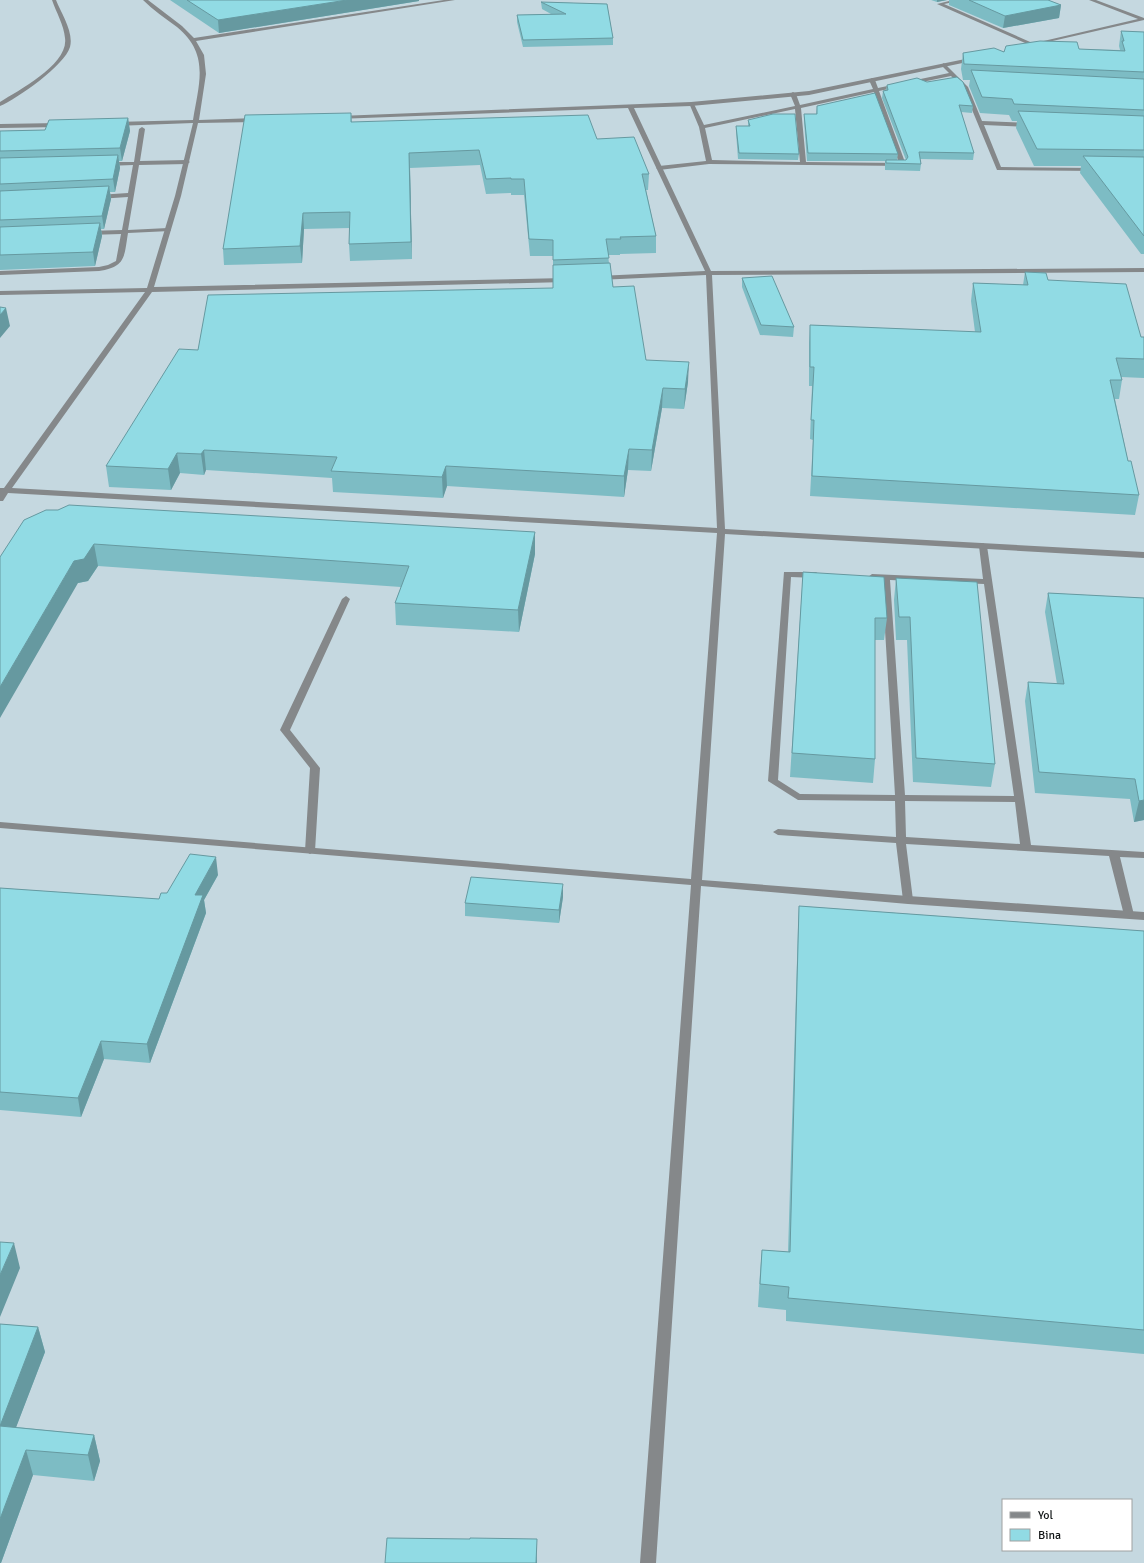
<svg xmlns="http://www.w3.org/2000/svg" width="1144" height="1563" viewBox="0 0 1144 1563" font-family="Signika,sans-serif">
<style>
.built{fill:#c5d8e0;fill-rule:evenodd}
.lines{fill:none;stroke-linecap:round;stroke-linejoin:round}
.service{fill:#85888a;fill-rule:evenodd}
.minor{fill:#85888a;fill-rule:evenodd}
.wall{fill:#7dbcc4}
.shaded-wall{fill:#6699a0}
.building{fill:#91dbe4;stroke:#6699a0}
</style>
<rect width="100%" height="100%" fill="#d8e3e7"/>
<path class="built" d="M 0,0 L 1144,0 L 1144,1563 L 0,1563 ZM 1003,1500 L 1131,1500 L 1131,1550 L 1003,1550 Z"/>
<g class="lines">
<path class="service" d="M 953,0 L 963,0 L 944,4 L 1037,45 L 1032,46 L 937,4 Z
M 944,63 L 968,87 L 982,121 L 1028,123 L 1031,125 L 1028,127 L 984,125 L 1001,167 L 1095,168 L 1098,170 L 1097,171 L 997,170 L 963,88 L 951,76 L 879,91 L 906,165 L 905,166 L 709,164 L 659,170 L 656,168 L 659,166 L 706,161 L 699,127 L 689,103 L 694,104 L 704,125 L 795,106 L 790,94 L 793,92 L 796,94 L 800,105 L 873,89 L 869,80 L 872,78 L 875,80 L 878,88 L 949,73 L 941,65 ZM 874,92 L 899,163 L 806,162 L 801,108 ZM 795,109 L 800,162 L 712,160 L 705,128 Z
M 142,127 L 145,129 L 140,161 L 187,160 L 190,162 L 187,164 L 139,165 L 128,230 L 168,228 L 171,230 L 170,231 L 128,233 C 124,257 126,267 99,271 L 0,275 L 0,271 L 99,267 L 108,265 L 116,261 L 121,234 L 88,235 L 85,233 L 88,231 L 122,230 L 128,197 L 98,199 L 95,197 L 98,195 L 128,193 L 133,165 L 106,166 L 103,164 L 106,162 L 134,162 L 139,129 Z
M 983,543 L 987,546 L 1031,845 L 1144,852 L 1144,858 L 1120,857 L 1134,915 L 1133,918 L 1125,918 L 1124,915 L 1109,856 L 906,844 L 913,900 L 912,902 L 904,902 L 903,900 L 896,843 L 778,835 L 773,832 L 778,829 L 896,837 L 895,801 L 798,800 L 768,781 L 784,572 L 816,572 L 820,575 L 816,578 L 791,577 L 778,780 L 800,794 L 895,795 L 882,580 L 872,580 L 868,577 L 872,574 L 983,579 L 979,546 ZM 890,580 L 984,584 L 1014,796 L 905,795 ZM 905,801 L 1015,802 L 1020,844 L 906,837 Z
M 346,596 L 350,599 L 290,730 L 320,768 L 315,851 L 310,854 L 305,851 L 310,768 L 280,730 L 342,599 Z"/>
<path class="minor" d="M 52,0 L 56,0 C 61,13 74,32 70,47 C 65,65 17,99 0,106 L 0,102 C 19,90 69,64 65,38 C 64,25 56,12 52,0 Z
M 143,0 L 148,0 L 182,26 L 194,38 L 444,0 L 455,0 L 196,41 L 204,55 L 206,74 L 199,120 L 257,118 L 260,120 L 257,122 L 198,123 L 181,196 L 154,287 L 566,278 L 569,280 L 566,282 L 152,292 L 12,488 L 717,528 L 706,275 L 598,280 L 595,278 L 598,276 L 705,271 L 628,108 L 337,119 L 336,118 L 339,116 L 691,102 L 809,91 L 975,57 L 977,58 L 977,60 L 809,95 L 691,106 L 634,108 L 711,271 L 1144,268 L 1144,272 L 712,275 L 725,529 L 1144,552 L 1144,558 L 725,534 L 702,880 L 908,896 L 1144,912 L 1144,920 L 908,904 L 701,886 L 656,1563 L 640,1563 L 691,885 L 0,828 L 0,822 L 691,879 L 717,533 L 8,493 L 3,501 L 0,501 L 0,488 L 4,488 L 145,292 L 0,295 L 0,291 L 147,288 L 175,196 L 193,123 L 115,126 L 112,124 L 115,122 L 193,120 C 199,83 210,54 177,27 C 165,18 153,10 143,0 Z
M 1089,0 L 1096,0 L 1144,18 L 1144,20 L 1035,45 L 1035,43 L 1138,19 Z
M 0,124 L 59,123 L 62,125 L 59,127 L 0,128 Z"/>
</g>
<path class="wall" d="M 170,0 L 419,0 L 419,1 L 219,33 Z
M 931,0 L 947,0 L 937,2 Z
M 949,0 L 1048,0 L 1061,5 L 1059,18 L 1003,28 L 949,5 Z
M 541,2 L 607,4 L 613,38 L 613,45 L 523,47 L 517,22 L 517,15 L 551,14 L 542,9 Z
M 1121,31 L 1144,32 L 1144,254 L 1141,254 L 1080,173 L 1081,166 L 1034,166 L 1016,128 L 1017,121 L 1012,121 L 1009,115 L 980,113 L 969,86 L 970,80 L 963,80 L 961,69 L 963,53 L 1079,49 L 1120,50 L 1119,46 Z
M 887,85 L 973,106 L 972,113 L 961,112 L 974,153 L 973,160 L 920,159 L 921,164 L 920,171 L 885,170 L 885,161 L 807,161 L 804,121 L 804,114 L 816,114 L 817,106 L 898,154 L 897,160 L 906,160 L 882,98 L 883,91 L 886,90 Z
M 351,113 L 352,122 L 597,139 L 649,174 L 648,190 L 646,190 L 656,236 L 656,253 L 620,254 L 620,255 L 608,255 L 609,263 L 613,287 L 646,360 L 688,382 L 684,409 L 662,408 L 651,471 L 628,470 L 624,497 L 447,486 L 443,498 L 333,492 L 332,478 L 206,470 L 204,475 L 180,473 L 171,490 L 109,487 L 106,466 L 198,350 L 553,288 L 553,256 L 530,256 L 524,195 L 511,195 L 511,193 L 486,194 L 480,165 L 410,168 L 412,259 L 350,261 L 349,244 L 350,228 L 304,229 L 302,263 L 224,265 L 223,249 Z
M 128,118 L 130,131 L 122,161 L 119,161 L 120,168 L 115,192 L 110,192 L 111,199 L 104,229 L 101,229 L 102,236 L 95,266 L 0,270 L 0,131 L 45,130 Z
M 748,120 L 799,154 L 798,160 L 738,159 L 736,132 L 736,126 L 748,126 Z
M 1025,272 L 1048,280 L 1141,337 L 1144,337 L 1144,378 L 1121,377 L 1122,380 L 1119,399 L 1115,399 L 1128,461 L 1139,495 L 1135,515 L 810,496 L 813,440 L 810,439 L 812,386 L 809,386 L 809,343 L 810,325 L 975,332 L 971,301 L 973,283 L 1023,285 Z
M 742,278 L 794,327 L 793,337 L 760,335 L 742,287 Z
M 24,520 L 535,532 L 535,554 L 519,632 L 396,625 L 395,603 L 401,587 L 98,566 L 88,581 L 78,583 Z
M 803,572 L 887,618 L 884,640 L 875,640 L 875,759 L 873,783 L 790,777 Z
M 896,578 L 995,764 L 991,787 L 913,782 L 907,640 L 896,640 L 894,600 Z
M 1048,593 L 1144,598 L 1144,820 L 1134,822 L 1130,799 L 1035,793 L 1025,701 L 1028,682 L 1057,684 L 1045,612 Z
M 218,875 L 204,900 L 206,913 L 150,1063 L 104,1059 L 81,1117 L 0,1110 L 0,888 L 159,899 L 167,893 Z
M 563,897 L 559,923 L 465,916 L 465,903 Z
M 799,906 L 1144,931 L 1144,1354 L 786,1321 L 786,1310 L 758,1307 L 760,1273 L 762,1250 L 788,1252 L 798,928 Z
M 0,1324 L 38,1327 L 45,1352 L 16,1427 L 94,1435 L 100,1461 L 94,1481 L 33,1475 L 1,1563 Z"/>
<path class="shaded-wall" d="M 347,0 L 419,0 L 419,1 L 219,33 L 218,20 Z
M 937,0 L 947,0 L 937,2 Z
M 1061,5 L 1059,18 L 1003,28 L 1005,16 Z
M 128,118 L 130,131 L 122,161 L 120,148 Z
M 409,153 L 410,168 L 412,259 L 411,242 Z
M 118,155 L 120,168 L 115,192 L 113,179 Z
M 109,186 L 111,199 L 104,229 L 102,216 Z
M 303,213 L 304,229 L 302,263 L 300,246 Z
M 100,223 L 102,236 L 95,266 L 93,252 Z
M 6,308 L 10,326 L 0,338 L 0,315 Z
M 689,362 L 688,382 L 684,409 L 685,389 Z
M 663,388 L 662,408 L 651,471 L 652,450 Z
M 629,449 L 628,470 L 624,497 L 624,476 Z
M 204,450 L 206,470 L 204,475 L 201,454 Z
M 177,453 L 180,473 L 171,490 L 168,469 Z
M 446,466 L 447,486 L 443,498 L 442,477 Z
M 535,532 L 535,554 L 519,632 L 518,610 Z
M 94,544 L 98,566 L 88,581 L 78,583 L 0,718 L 0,687 L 74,561 Z
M 1144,800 L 1144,820 L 1134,822 L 1139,801 Z
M 216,857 L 218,875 L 204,900 L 206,913 L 150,1063 L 147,1044 L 195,895 Z
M 563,884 L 563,897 L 559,923 L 559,910 Z
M 101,1041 L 104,1059 L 81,1117 L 78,1098 Z
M 14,1243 L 20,1268 L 0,1317 L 0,1275 Z
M 38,1327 L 45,1352 L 7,1451 L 0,1426 Z
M 94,1435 L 100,1461 L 94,1481 L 88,1455 Z
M 26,1450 L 33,1475 L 1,1563 L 0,1563 L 0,1519 Z
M 537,1539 L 537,1563 L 536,1563 Z"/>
<path class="building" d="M 187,0 L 347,0 L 218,20 Z
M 969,0 L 1048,0 L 1061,5 L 1005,16 Z
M 541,2 L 607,4 L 613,38 L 523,40 L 517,15 L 566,14 Z
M 1121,31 L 1144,32 L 1144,72 L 964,64 L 963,53 L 994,48 L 1004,52 L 1006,46 L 1040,41 L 1077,42 L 1079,49 L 1125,51 L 1122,41 L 1124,41 Z
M 971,70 L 1144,79 L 1144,110 L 1014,104 L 1012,99 L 982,97 Z
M 957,77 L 963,82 L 973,106 L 959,105 L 974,153 L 919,152 L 921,164 L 886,163 L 886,160 L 906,160 L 908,157 L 883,91 L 888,90 L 887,85 L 917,78 L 927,82 Z
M 875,93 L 898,154 L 808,153 L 804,114 L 817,114 L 817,106 Z
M 1018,111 L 1144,116 L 1144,150 L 1037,149 Z
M 351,113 L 351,122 L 588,115 L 597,139 L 634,137 L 649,174 L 642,174 L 656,236 L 620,237 L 621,239 L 606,239 L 609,258 L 553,260 L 553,240 L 529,239 L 524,179 L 511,179 L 511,178 L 486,179 L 479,150 L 409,153 L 411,242 L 349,244 L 350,212 L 303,213 L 300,246 L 223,249 L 245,115 Z
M 773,114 L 795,114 L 799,154 L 739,153 L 736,126 L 750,126 L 748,120 Z
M 128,118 L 120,148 L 0,151 L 0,131 L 45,130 L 49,120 Z
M 118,155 L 113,179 L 0,184 L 0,158 Z
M 1083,156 L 1144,157 L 1144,236 Z
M 109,186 L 102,216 L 0,220 L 0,191 Z
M 100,223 L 93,252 L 0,255 L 0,227 Z
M 610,263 L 613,287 L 634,286 L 646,360 L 689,362 L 685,389 L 663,388 L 652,450 L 629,449 L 624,476 L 446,466 L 442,477 L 331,471 L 337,457 L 204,450 L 201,454 L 177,453 L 168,469 L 106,466 L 179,349 L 198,350 L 208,295 L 553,288 L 553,265 Z
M 1025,272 L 1046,273 L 1048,280 L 1126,284 L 1141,337 L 1144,337 L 1144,359 L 1116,358 L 1122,380 L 1110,380 L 1128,461 L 1131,461 L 1139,495 L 812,476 L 814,420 L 811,420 L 814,367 L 810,367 L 810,325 L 981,332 L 973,283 L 1028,285 Z
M 772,276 L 794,327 L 761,325 L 742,278 Z
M 0,307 L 6,308 L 0,315 Z
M 69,505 L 535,532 L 518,610 L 395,603 L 409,566 L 94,544 L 84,559 L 74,561 L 0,687 L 0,557 L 24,520 L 46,510 L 58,510 Z
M 803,572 L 884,577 L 887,618 L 875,618 L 875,759 L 792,753 Z
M 896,578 L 977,582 L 995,764 L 916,758 L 910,617 L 899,617 Z
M 1048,593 L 1144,598 L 1144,800 L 1139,801 L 1135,779 L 1039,772 L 1028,682 L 1064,684 Z
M 190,854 L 216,857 L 195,895 L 203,895 L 147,1044 L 101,1041 L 78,1098 L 0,1092 L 0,888 L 159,899 L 161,893 L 167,893 Z
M 471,877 L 563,884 L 559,910 L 465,903 Z
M 799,906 L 1144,931 L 1144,1330 L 788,1298 L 789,1287 L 760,1284 L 762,1250 L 790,1252 Z
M 0,1242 L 14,1243 L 0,1275 Z
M 0,1324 L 38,1327 L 0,1426 Z
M 0,1426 L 94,1435 L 88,1455 L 26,1450 L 0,1519 Z
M 387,1538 L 470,1539 L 470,1538 L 537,1539 L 536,1563 L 385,1563 Z"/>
<rect x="1002" y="1499" width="130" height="52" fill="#ffffff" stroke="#9fa1a1"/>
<rect x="1010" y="1512" width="20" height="6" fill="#85888a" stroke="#9fa1a1"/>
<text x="1038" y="1519" font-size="12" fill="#101415">Yol</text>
<rect x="1010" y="1529" width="20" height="12" fill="#91dbe4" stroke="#9fa1a1"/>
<text x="1038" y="1539" font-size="12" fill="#101415">Bina</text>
</svg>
